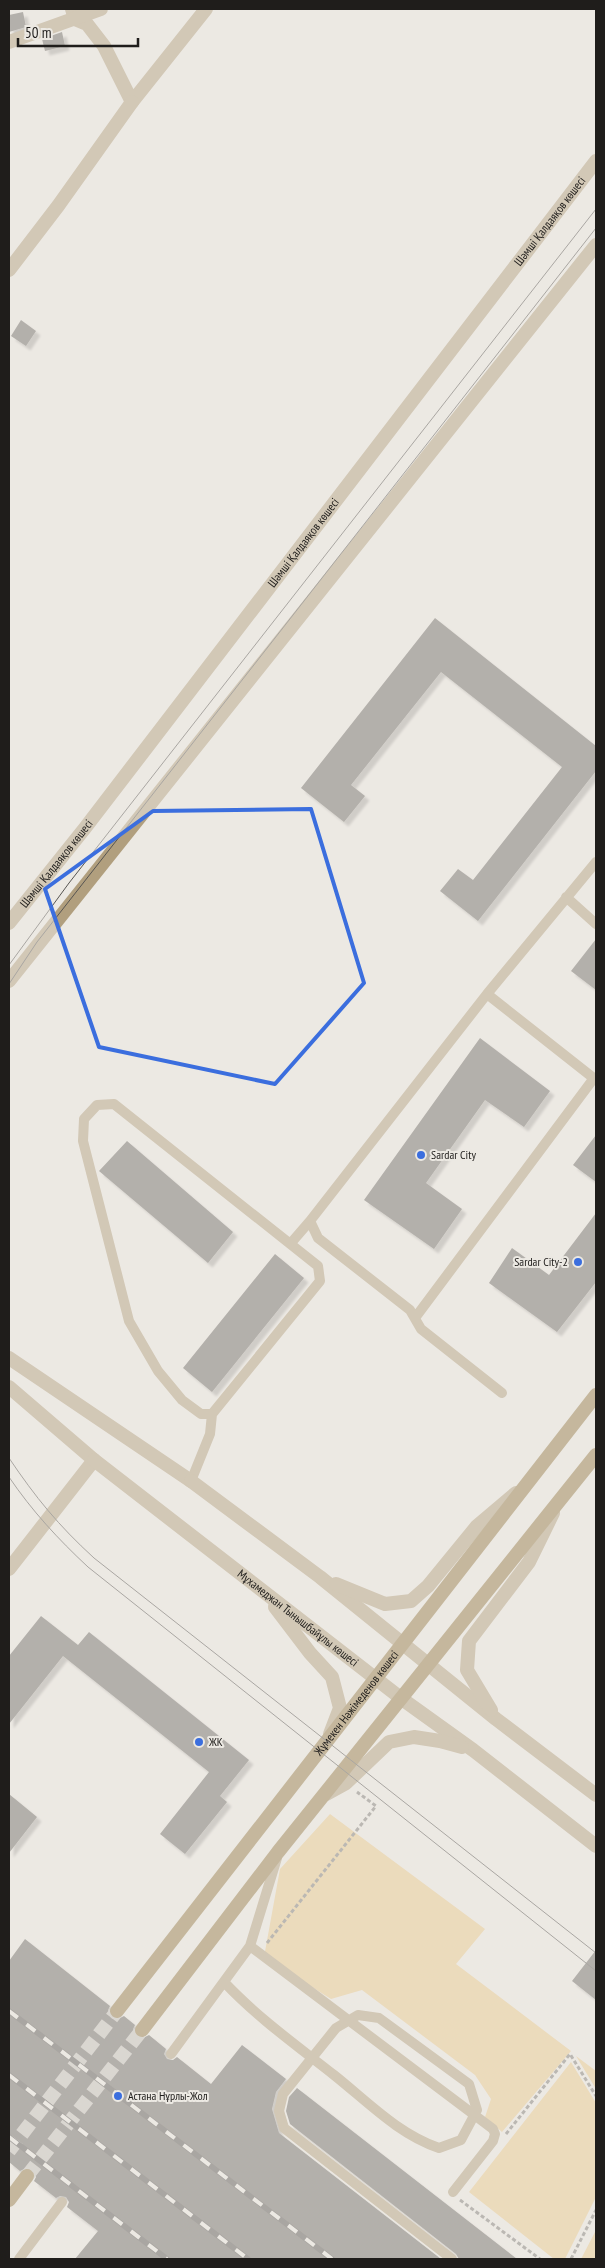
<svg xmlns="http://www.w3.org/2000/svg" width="605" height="2268" viewBox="0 0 605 2268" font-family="'PT Sans Narrow',sans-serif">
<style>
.green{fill:#e8c98d}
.building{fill:#6e6b66;filter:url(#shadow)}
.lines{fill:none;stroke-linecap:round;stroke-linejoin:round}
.secondary-tunnel{stroke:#c3c0bb;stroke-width:14;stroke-dasharray:14 7;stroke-linecap:butt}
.path{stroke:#7e7c78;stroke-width:3;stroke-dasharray:4 2.5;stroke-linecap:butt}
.service{stroke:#b19f7e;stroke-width:10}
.minor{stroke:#b19f7e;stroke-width:14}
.tertiary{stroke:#b19f7e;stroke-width:14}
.secondary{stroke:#947b48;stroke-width:14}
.tram{stroke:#575552;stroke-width:1}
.rail-casing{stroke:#575552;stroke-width:5.5}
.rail{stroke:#ece9e3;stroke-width:4;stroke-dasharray:11;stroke-linecap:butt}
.marked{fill:none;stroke:#3b6ede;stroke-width:4;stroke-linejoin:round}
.poi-dot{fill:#3b6ede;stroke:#ece9e3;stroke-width:2}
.labels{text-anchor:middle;stroke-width:4;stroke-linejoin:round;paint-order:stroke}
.street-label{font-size:12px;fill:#1f1d1b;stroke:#ece9e3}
.poi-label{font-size:12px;fill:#1f1d1b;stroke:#ece9e3;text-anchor:start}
</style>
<defs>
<filter id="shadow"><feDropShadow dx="4.5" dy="4.5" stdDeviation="1" flood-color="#0004"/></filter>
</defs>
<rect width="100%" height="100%" fill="#ece9e3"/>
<path class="green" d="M 330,1814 L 485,1929 L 456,1964 L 571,2051 L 502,2132 L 485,2117 L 491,2099 L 475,2075 L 362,1990 L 331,1999 L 264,1957 L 280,1869 Z
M 576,2056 L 596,2071 L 596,2089 Z
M 571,2062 L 596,2103 L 596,2197 L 565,2259 L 554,2259 L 469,2192 Z
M 596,2230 L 596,2259 L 581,2259 Z"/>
<path class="building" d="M 23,12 L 26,27 L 9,32 L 9,15 Z
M 62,32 L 65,46 L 45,51 L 42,39 Z
M 21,320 L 36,331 L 26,346 L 11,336 Z
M 435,618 L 596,746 L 596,771 L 478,921 L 440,891 L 458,869 L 473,880 L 562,767 L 441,672 L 351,785 L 365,796 L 344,822 L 301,788 Z
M 596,939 L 596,990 L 571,971 Z
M 480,1038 L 550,1091 L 524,1127 L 485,1100 L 426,1183 L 462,1209 L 434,1249 L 364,1200 Z
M 596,1135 L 596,1182 L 573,1165 Z
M 127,1141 L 233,1232 L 208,1263 L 99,1171 Z
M 596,1213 L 596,1282 L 557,1332 L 489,1283 L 512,1248 L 549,1275 Z
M 275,1254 L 304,1278 L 212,1392 L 183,1368 Z
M 41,1616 L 78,1645 L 89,1632 L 249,1760 L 220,1796 L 227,1802 L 185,1854 L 160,1834 L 209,1772 L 63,1656 L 9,1724 L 9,1656 Z
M 9,1794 L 37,1817 L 9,1853 Z
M 25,1939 L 110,2006 L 108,2010 L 111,2018 L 116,2020 L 124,2016 L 135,2025 L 133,2029 L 136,2037 L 141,2039 L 149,2035 L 166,2049 L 164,2054 L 167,2059 L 173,2060 L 177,2057 L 211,2084 L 242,2045 L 286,2079 L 276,2092 L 272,2109 L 279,2133 L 441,2259 L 75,2259 L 98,2231 L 67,2207 L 69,2202 L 66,2197 L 60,2196 L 56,2198 L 34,2181 L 36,2177 L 33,2169 L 28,2167 L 20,2171 L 9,2162 L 9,1961 Z
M 596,1950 L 596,2000 L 572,1981 Z
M 297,2088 L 517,2259 L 459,2259 L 456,2254 L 290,2124 L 286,2111 L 289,2097 Z"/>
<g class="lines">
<path class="secondary-tunnel" d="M 9,2151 L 117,2011
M 27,2176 L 142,2030"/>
<path class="path" d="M 267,1943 L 376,1806 L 357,1792
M 506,2134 L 570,2054 L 596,2096
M 460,2200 L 540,2259
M 571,2259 L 596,2210"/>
<path class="service" d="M 566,897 L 596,924
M 487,994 L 596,1080
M 114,1104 L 318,1266 L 320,1281 L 212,1414 L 201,1414 L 182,1400 L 158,1371 L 129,1321 L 83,1141 L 84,1119 L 97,1105 Z
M 291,1243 L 310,1221
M 415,1318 L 594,1078
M 502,1393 L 421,1329 L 410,1310 L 318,1238 L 310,1221 L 487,994 L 596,862
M 191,1481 L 210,1434 L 212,1414
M 250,1946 L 493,2129 L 495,2134 L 493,2141 L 453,2192
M 224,1982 C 257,2017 296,2045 334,2075 C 368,2102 398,2134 439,2148 L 461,2140 L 477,2110 L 469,2084 L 379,2018 L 358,2015 L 336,2028 L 283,2094 L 279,2111 L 284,2128 L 452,2259
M 171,2054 L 250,1946 L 277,1858
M 19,2259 L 62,2202"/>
<g class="minor">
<path d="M 72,9 L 75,19 L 87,24 L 104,46 L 132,102 L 206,9"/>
<path d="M 9,42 L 101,9"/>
<path d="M 9,270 L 58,206 L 132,102"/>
<path id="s1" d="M 9,923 L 85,828 L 596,161"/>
<path d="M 9,981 L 596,245"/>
<path d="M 9,1358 L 191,1481"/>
<path d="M 9,1387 L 94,1460 L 9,1569"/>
</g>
<g class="tertiary">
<path id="s2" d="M 94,1460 L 402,1699 L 473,1750 L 596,1846"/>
<path d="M 191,1481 L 320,1577 L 496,1719 L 596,1795"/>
<path d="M 336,1584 L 385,1604 L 411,1601 L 428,1586 L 477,1526 L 516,1493"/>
<path d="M 275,1607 L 310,1653 L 332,1677 L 340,1708 L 330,1734"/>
<path d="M 491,1710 L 467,1670 L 469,1641 L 529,1562 L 553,1513"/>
<path d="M 326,1794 L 346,1783 L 389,1742 L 414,1737 L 440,1741 L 462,1747"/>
</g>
<g class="secondary">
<path id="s3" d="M 117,2011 L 596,1395"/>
<path d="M 142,2030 L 278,1852 L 596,1455"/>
<path d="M 9,2200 L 27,2176"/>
</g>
<path class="tram" d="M 9,965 L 69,883 L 596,209
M 9,984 L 37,942 L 596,228
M 9,1458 C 36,1498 58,1525 94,1558 L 596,1953
M 9,1477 C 32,1511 58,1539 88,1567 L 596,1971"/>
<g class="rail-casing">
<path id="rail" d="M 9,2011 L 332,2259
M 9,2075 L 248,2259
M 9,2137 L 167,2259"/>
</g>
<use href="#rail" class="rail"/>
</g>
<path d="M0 0H605V2268H0ZM 311,809 L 364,983 L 275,1084 L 99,1047 L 45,889 L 153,811 Z" fill="#ece9e3" fill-opacity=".55" fill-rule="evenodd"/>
<path class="marked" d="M 311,809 L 364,983 L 275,1084 L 99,1047 L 45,889 L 153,811 Z"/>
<g class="poi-dot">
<circle cx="421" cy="1155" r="5"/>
<circle cx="578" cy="1262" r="5"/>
<circle cx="199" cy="1742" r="5"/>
<circle cx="118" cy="2096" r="5"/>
</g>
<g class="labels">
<g class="street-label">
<text dy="4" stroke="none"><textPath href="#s1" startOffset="886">Шәмші Қалдаяқов көшесі</textPath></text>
<text dy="4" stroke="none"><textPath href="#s1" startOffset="481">Шәмші Қалдаяқов көшесі</textPath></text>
<text dy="4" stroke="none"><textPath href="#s1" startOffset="76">Шәмші Қалдаяқов көшесі</textPath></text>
<text dy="4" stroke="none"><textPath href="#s2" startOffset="258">Мұхамеджан Тынышбайұлы көшесі</textPath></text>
<text dy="4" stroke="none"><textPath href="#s3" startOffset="390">Жұмекен Нәжімеденов көшесі</textPath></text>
</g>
<g class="poi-label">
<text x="431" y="1159">Sardar City</text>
<text x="568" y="1266" text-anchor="end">Sardar City-2</text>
<text x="209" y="1746">ЖК</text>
<text x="128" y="2100">Астана Нұрлы-Жол</text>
</g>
</g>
<rect width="605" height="2268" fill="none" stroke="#1f1d1b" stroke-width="20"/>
<path d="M18 38v8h120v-8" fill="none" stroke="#1f1d1b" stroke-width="2.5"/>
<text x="25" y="38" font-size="15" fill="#1f1d1b" stroke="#ece9e3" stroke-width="4" paint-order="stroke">50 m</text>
</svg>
